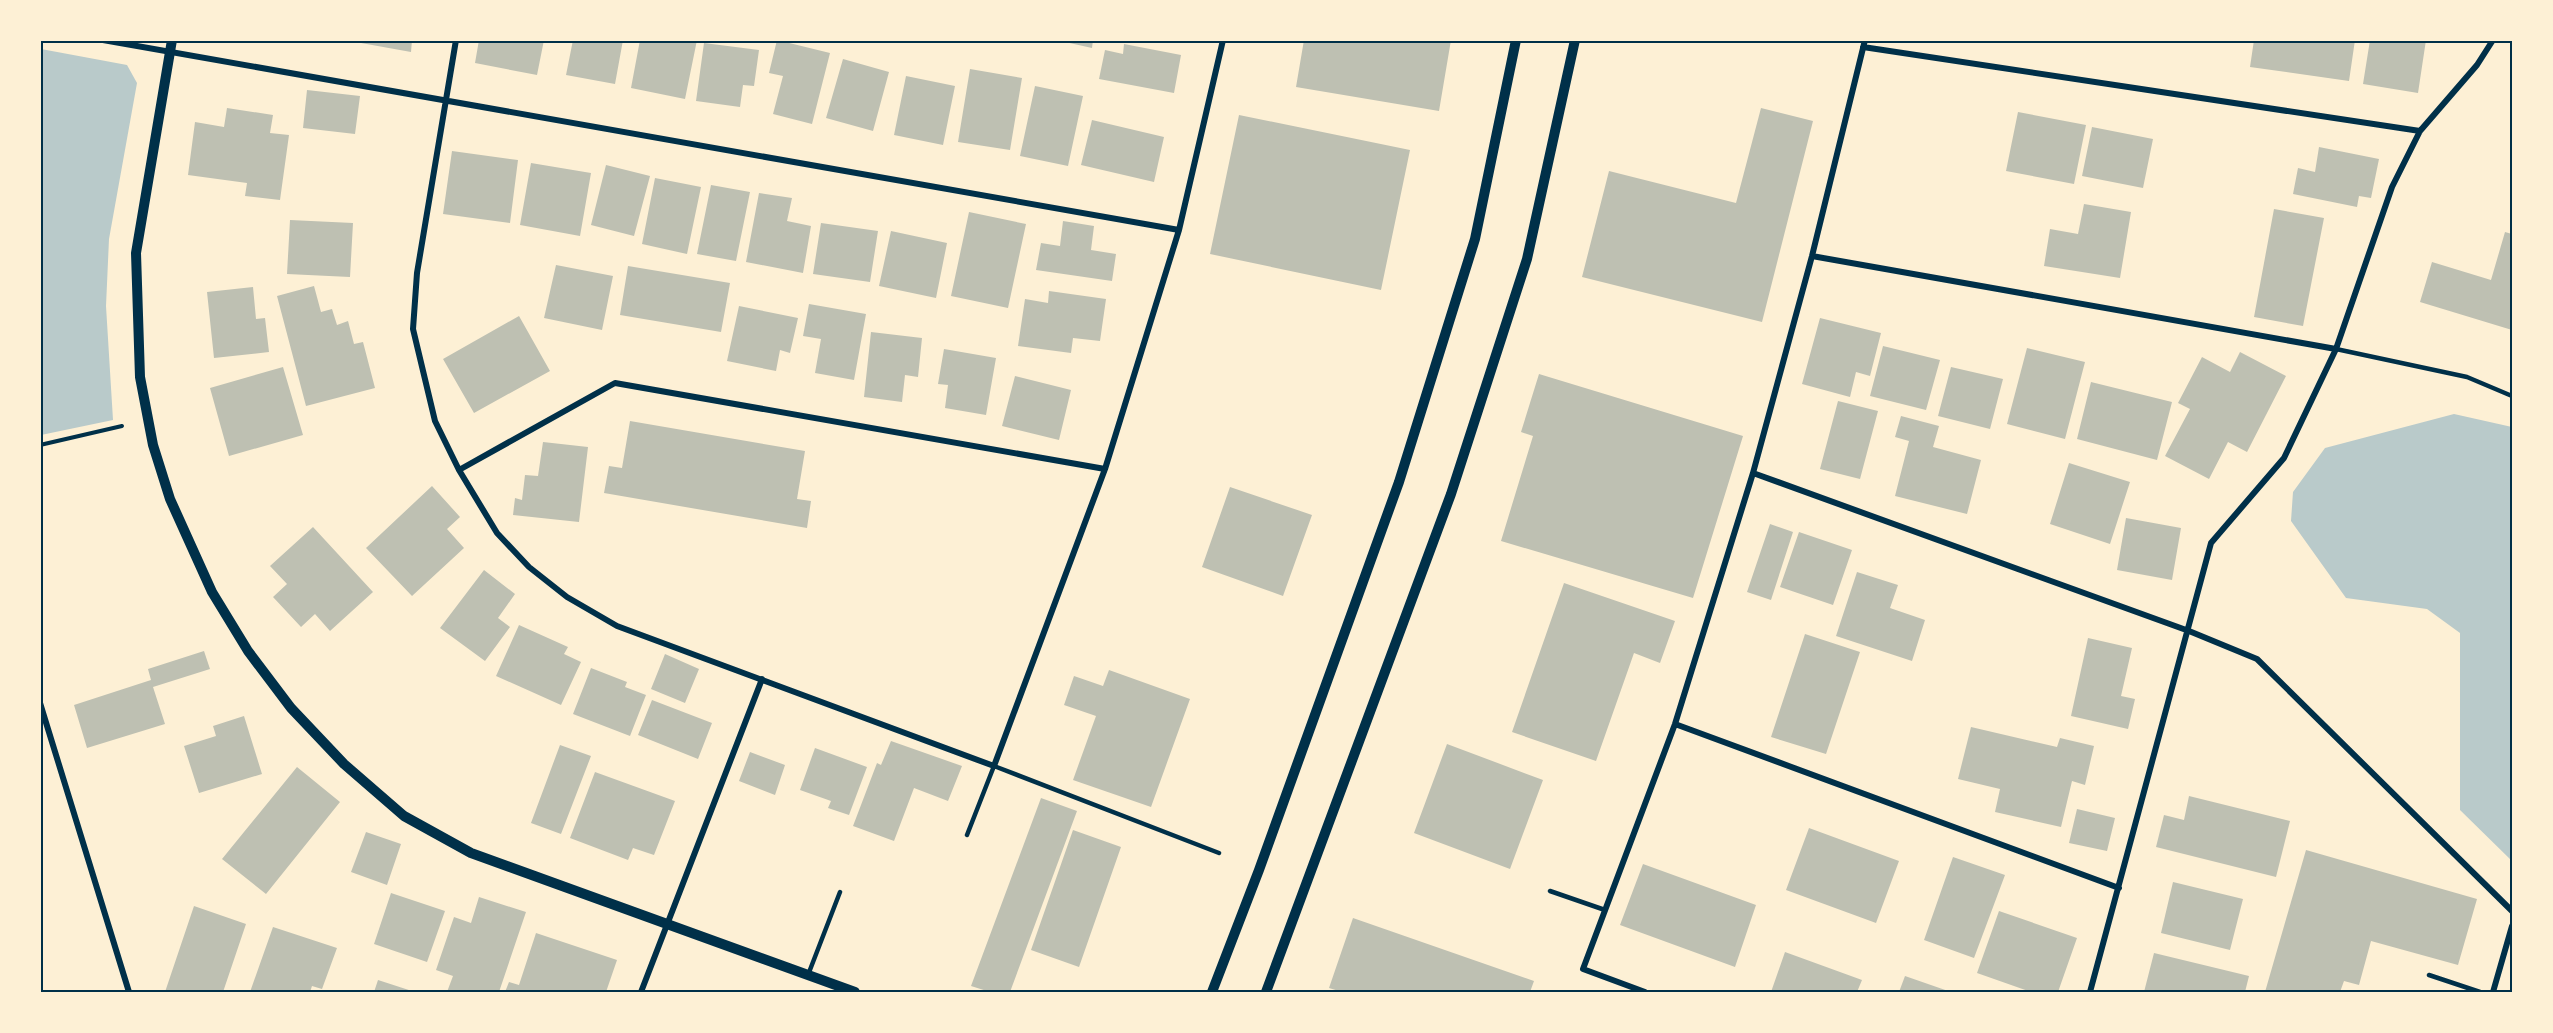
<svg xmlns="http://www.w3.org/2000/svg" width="2553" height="1033" viewBox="0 0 2553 1033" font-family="'Exo 2',sans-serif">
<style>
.green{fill:#b9caca}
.building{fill:#bec0b2}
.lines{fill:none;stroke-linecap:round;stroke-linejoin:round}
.path{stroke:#003049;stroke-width:4}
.service{stroke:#003049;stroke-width:4.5}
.minor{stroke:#003049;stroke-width:6}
.tertiary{stroke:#003049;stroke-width:10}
.neatline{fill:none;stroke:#003049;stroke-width:2}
</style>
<rect width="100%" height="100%" fill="#fdf0d5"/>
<path class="green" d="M 41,49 L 127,65 L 137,83 L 109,239 L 106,306 L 113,420 L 41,435 Z
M 2454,414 L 2512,427 L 2512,861 L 2460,810 L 2460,633 L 2427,609 L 2346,598 L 2291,521 L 2293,492 L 2325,448 Z"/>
<path class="building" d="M 361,40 L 412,40 L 411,52 L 361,43 Z
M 479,40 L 544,40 L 537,75 L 475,63 Z
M 573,40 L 623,40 L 615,84 L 566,75 Z
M 640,40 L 697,40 L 685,99 L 631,88 Z
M 777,40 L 830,53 L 812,124 L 773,114 L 783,76 L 769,73 Z
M 1056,40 L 1093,40 L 1092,48 Z
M 1304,40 L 1451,40 L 1439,111 L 1296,87 Z
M 2254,40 L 2355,40 L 2349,81 L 2250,67 Z
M 2370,40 L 2426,40 L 2418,93 L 2363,84 Z
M 704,43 L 759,50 L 754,86 L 743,85 L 740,107 L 696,101 Z
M 1124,44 L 1181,55 L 1174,93 L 1099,79 L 1105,50 L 1123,54 Z
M 843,59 L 889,72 L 873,131 L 826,118 Z
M 970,69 L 1022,78 L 1010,150 L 958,142 Z
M 906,76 L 955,86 L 943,145 L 894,135 Z
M 1035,86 L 1083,96 L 1068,166 L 1020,156 Z
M 307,90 L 360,96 L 355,134 L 303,128 Z
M 227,108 L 273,115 L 270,133 L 289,135 L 280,200 L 245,196 L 247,183 L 188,175 L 195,122 L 224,127 Z
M 1761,108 L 1813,121 L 1762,322 L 1582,277 L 1609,171 L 1736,203 Z
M 2018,112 L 2086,125 L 2074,184 L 2006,171 Z
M 1239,115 L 1410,150 L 1381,290 L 1210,254 Z
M 1092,120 L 1164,137 L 1154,182 L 1081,165 Z
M 2092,127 L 2153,139 L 2143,188 L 2082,176 Z
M 2319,147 L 2379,159 L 2371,198 L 2359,196 L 2357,207 L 2293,194 L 2298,168 L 2315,172 Z
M 452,151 L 518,160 L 510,223 L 443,214 Z
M 531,163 L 591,173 L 580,236 L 520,225 Z
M 606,165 L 650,176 L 634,236 L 591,225 Z
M 655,178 L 701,187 L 687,254 L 642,244 Z
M 711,185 L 750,192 L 736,261 L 697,254 Z
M 759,193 L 792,198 L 787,221 L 811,226 L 803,273 L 746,262 Z
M 2084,204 L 2131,212 L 2120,278 L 2044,266 L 2050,229 L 2078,234 Z
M 2274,209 L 2324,218 L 2303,326 L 2254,317 Z
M 969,212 L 1026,224 L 1008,308 L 951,296 Z
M 290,220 L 353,223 L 350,277 L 287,274 Z
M 1063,221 L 1094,226 L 1091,250 L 1116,254 L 1112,281 L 1036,270 L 1041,243 L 1060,246 Z
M 821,223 L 878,231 L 870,282 L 813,274 Z
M 891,231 L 947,243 L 936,298 L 879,286 Z
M 2505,232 L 2512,234 L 2512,330 L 2420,302 L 2432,262 L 2491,280 Z
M 556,265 L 613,276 L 602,330 L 544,318 Z
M 628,266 L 730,283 L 721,332 L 620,315 Z
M 314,286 L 321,312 L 332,309 L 337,325 L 348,321 L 354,344 L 363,342 L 375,388 L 306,406 L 277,296 Z
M 253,287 L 256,319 L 265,318 L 269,352 L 214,358 L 207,292 Z
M 1049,291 L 1106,299 L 1100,341 L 1073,338 L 1071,353 L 1018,346 L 1025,299 L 1048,303 Z
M 809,304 L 866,314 L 854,380 L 815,373 L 821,339 L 803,336 Z
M 739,306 L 798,318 L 790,353 L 780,350 L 776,371 L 727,361 Z
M 519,316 L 550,371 L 474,413 L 443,359 Z
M 1820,318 L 1881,333 L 1870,376 L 1856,372 L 1850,397 L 1802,384 Z
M 871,332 L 922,338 L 918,377 L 905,375 L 902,402 L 864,397 Z
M 1883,346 L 1940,360 L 1926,410 L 1870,396 Z
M 2027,348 L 2085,362 L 2065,439 L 2007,424 Z
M 944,349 L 996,358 L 986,415 L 945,408 L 948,385 L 938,384 Z
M 2240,352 L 2286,376 L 2247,452 L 2228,442 L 2209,479 L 2165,456 L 2190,409 L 2178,403 L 2202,357 L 2230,372 Z
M 283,367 L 303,435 L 229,456 L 210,388 Z
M 1951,367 L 2003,379 L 1990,429 L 1938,416 Z
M 1539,374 L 1743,436 L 1693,598 L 1501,541 L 1533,436 L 1521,432 Z
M 1015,376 L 1071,390 L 1059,440 L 1002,426 Z
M 2091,382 L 2172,402 L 2157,460 L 2077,439 Z
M 1838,401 L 1878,411 L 1860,479 L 1820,469 Z
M 1901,416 L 1939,426 L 1933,447 L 1981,460 L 1967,514 L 1895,496 L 1909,441 L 1895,437 Z
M 630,421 L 805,451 L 797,499 L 811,501 L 807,528 L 604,493 L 609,466 L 622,468 Z
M 543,442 L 588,447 L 579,522 L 513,515 L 515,498 L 522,500 L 525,475 L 538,476 Z
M 2069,463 L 2130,482 L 2110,544 L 2050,524 Z
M 432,486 L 460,517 L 447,529 L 464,548 L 412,596 L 366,548 Z
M 1230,487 L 1312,515 L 1283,596 L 1202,567 Z
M 2126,518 L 2181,528 L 2172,580 L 2117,570 Z
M 1770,524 L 1793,532 L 1771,600 L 1747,592 Z
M 313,527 L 373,592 L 330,631 L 315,614 L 301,627 L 273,597 L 287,584 L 270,566 Z
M 1799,532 L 1852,550 L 1833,605 L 1780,587 Z
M 484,570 L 515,594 L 498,618 L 510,627 L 485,661 L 440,628 Z
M 1857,572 L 1898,585 L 1890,608 L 1925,620 L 1912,661 L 1836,636 Z
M 1564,583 L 1675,621 L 1660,663 L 1634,653 L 1596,761 L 1512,732 Z
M 519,625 L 568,647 L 564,654 L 581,662 L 561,705 L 496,676 Z
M 1805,634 L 1860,652 L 1826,754 L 1771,737 Z
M 2088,638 L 2132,648 L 2121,696 L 2135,699 L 2128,729 L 2071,716 Z
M 204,651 L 210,669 L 153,687 L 165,724 L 87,748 L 74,705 L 151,680 L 148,669 Z
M 665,654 L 699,669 L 685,703 L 651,689 Z
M 591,668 L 627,682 L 625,687 L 646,695 L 630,736 L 573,714 Z
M 1109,670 L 1190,699 L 1151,807 L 1073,780 L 1096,716 L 1064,705 L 1074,676 L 1103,686 Z
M 652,700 L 712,723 L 698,759 L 638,735 Z
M 244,716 L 262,774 L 199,793 L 184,746 L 216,736 L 213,726 Z
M 1971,727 L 2057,747 L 2060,738 L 2094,746 L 2085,785 L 2072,781 L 2061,827 L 1995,812 L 2000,789 L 1958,779 Z
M 891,741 L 962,766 L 948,801 L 914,788 L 894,841 L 853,826 L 877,763 L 881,765 Z
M 1447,744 L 1543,780 L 1510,869 L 1414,833 Z
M 560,745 L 591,756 L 561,834 L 531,823 Z
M 815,748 L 867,767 L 849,815 L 828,808 L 831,801 L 800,790 Z
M 750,752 L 785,765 L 775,795 L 739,781 Z
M 297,767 L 340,802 L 266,894 L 222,859 Z
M 595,772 L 675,801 L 654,855 L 633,848 L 628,860 L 570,838 Z
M 2189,796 L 2290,821 L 2276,877 L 2156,847 L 2164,815 L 2184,820 Z
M 1041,798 L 1077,811 L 1010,992 L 990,992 L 971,986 Z
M 2077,809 L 2115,818 L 2107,851 L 2069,843 Z
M 1809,828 L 1899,861 L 1876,923 L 1786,890 Z
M 1073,830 L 1121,847 L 1079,967 L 1031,950 Z
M 366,832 L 401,844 L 387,885 L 351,872 Z
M 2306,850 L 2477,899 L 2458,965 L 2371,941 L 2359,985 L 2344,981 L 2340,992 L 2265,992 Z
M 1953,857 L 2005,875 L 1974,958 L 1924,940 Z
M 1643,864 L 1756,905 L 1735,967 L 1620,925 Z
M 2173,882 L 2243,899 L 2230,950 L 2161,933 Z
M 391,893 L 445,911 L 427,962 L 374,944 Z
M 479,897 L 526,912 L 499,992 L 447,992 L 453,976 L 436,970 L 454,917 L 471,923 Z
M 194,906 L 246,924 L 223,992 L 165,992 Z
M 1999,911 L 2077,938 L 2058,992 L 2031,992 L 1977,973 Z
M 1353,918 L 1534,981 L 1530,992 L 1342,992 L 1329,988 Z
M 273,927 L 337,948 L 322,989 L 312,986 L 310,992 L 250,992 Z
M 536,933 L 617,960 L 606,992 L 505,992 L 509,982 L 519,985 Z
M 1785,952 L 1862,980 L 1857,992 L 1771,992 Z
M 2154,953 L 2249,976 L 2245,992 L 2144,992 Z
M 1905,976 L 1951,992 L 1899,992 Z
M 378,980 L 415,992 L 374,992 Z"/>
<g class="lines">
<path class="path" d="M 40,445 L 122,426"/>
<path class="service" d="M 2336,349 L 2467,377 L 2512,396
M 967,835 L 994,766 L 1219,853
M 1550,891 L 1605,910
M 808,975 L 840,892
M 2429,975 L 2480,992"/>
<path class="minor" d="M 103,40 L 1179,230
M 456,40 L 417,273 L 413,329 L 435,421 L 459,470 L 497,533 L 529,567 L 567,597 L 617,626 L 994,766 L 1105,469 L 1179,230 L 1223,40
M 1863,47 L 2420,131
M 1812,256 L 2336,349
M 459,470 L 615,383 L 1105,469
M 1753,473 L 2189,631 L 2257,659 L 2512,911
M 40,703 L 129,992
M 1675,724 L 2119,888
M 641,992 L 762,679
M 1645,992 L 1583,969 L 1675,724 L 1753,473 L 1812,256 L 1865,40
M 2090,992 L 2211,543 L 2284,458 L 2336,349 L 2392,187 L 2420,131 L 2477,65 L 2493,40
M 2493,992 L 2512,926"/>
<path class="tertiary" d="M 172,40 L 136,253 L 140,377 L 153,445 L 170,499 L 212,592 L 248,651 L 291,708 L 344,764 L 404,816 L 471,853 L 855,992
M 1212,992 L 1259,870 L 1399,482 L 1475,239 L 1516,40
M 1266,992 L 1451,494 L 1527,259 L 1575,40"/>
</g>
<rect width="2553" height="1033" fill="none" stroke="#fdf0d5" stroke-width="84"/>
<rect x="42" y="42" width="2469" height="949" class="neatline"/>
</svg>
